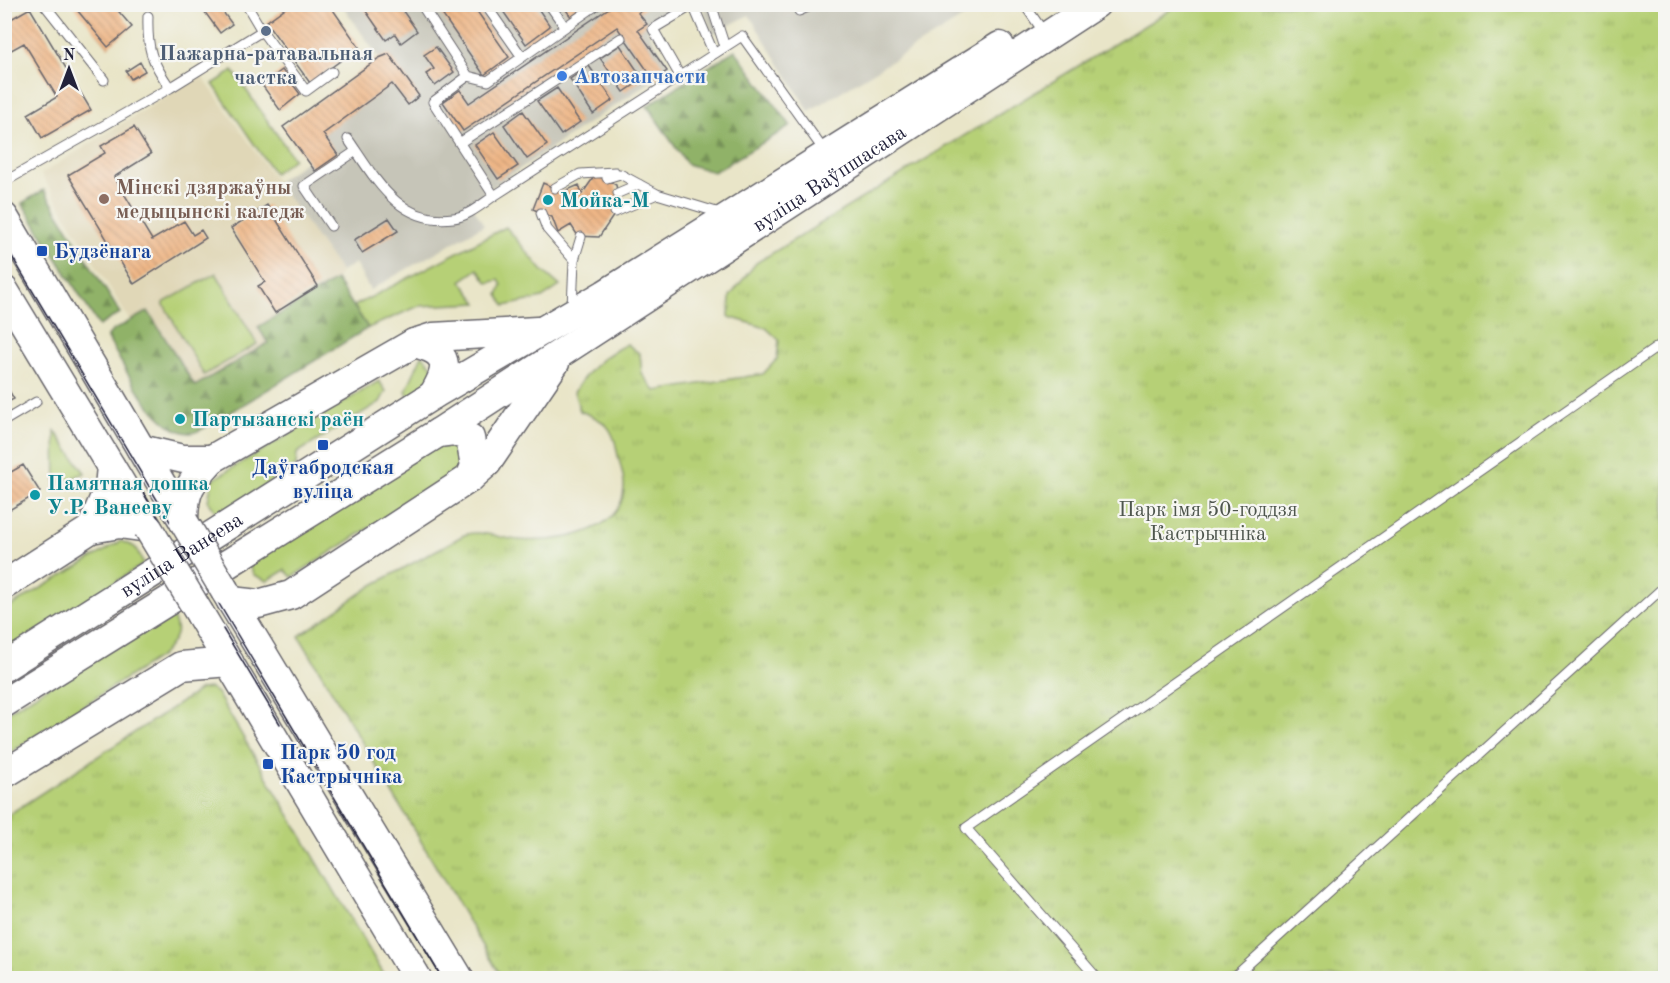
<svg xmlns="http://www.w3.org/2000/svg" width="1670" height="983" viewBox="0 0 1670 983" font-family="'Old Standard TT',serif">
<style>
.built{fill:#e0d7b7}
.industrial{fill:#c6c5b8}
.grass{fill:#b6d076;stroke:#6c7958;stroke-width:1.5}
.forest{fill:url(#forest-firs);stroke:#596a51;stroke-width:1.5}
.park{fill:url(#park-tufts);stroke:#6c7958;stroke-width:1.5}
.building{fill:url(#building-back-hatch)}
.lines{fill:none;stroke-linecap:round;stroke-linejoin:round}
.service-casing{stroke:#68666c;stroke-width:11}
.primary-casing{stroke:#68666c;stroke-width:31}
.service{stroke:#fff;stroke-width:9}
.primary{stroke:#fff;stroke-width:28}
.tram{stroke:#22223b;stroke-width:1.5}
.primary-bridge-casing{stroke:#68666c;stroke-width:31;stroke-linecap:butt}
.primary-bridge{stroke:#fff;stroke-width:28}
.service-dot{fill:#5c6f8a;stroke:#f6f6f2;stroke-width:2}
.shop-dot{fill:#3f7fe0;stroke:#f6f6f2;stroke-width:2}
.education-dot{fill:#8d6e63;stroke:#f6f6f2;stroke-width:2}
.culture-dot{fill:#0f9aa8;stroke:#f6f6f2;stroke-width:2}
.transit-dot{fill:#1a4fb4;stroke:#f6f6f2;stroke-width:2}
.labels{text-anchor:middle;stroke-width:4.5;stroke-linejoin:round;paint-order:stroke}
.service-label{font-size:21px;font-weight:bold;fill:#4e5e75;stroke:#f6f6f2}
.shop-label{font-size:21px;font-weight:bold;fill:#366cbe;stroke:#f6f6f2;text-anchor:start}
.street-label{font-size:21px;fill:#22223b;stroke:#f6f6f2}
.education-label{font-size:21px;font-weight:bold;fill:#785e54;stroke:#f6f6f2;text-anchor:start}
.culture-label{font-size:21px;font-weight:bold;fill:#0d838f;stroke:#f6f6f2;text-anchor:start}
.transit-label{font-size:21px;font-weight:bold;fill:#164399;stroke:#f6f6f2;text-anchor:start}
.park-label{font-size:21px;fill:#4e564d;stroke:#f6f6f2}
</style>
<defs>
<pattern id="forest-firs" width="22" height="20" patternUnits="userSpaceOnUse" patternTransform="scale(1.5)"><rect width="22" height="20" fill="#90b267"/><path d="M5 1l3.5 6h-7zM16 11l3.5 6h-7z" fill="#759056"/></pattern>
<pattern id="park-tufts" width="24" height="20" patternUnits="userSpaceOnUse" patternTransform="scale(1.5)"><rect width="24" height="20" fill="#b6d076"/><path d="M3 7l-1-3M5 7V3M7 7l1-3M15 17l-1-3M17 17v-4M19 17l1-3" fill="none" stroke="#9cb267"/></pattern>
<pattern id="building-back-hatch" width="6" height="6" patternUnits="userSpaceOnUse" patternTransform="scale(1.5)"><rect width="6" height="6" fill="#eeb686"/><path d="M-1 5l2 2M0 0l6 6M5-1l2 2" fill="none" stroke="#cc9c75"/></pattern>
</defs>
<rect width="100%" height="100%" fill="#f6f6f2"/>
<filter id="ink" filterUnits="userSpaceOnUse"><feTurbulence type="fractalNoise" baseFrequency=".0167" numOctaves="2"/><feDisplacementMap in="SourceGraphic" scale="12" xChannelSelector="R" yChannelSelector="G"/><feConvolveMatrix kernelMatrix="1 2 1 2 8 2 1 2 1" color-interpolation-filters="sRGB"/></filter>
<filter id="wash" filterUnits="userSpaceOnUse"><feTurbulence type="fractalNoise" baseFrequency=".008" numOctaves="4" result="noise"/><feDisplacementMap in="SourceGraphic" scale="24" xChannelSelector="R" yChannelSelector="G"/><feGaussianBlur stdDeviation="1.35" result="paint"/><feColorMatrix in="noise" values="0 0 0 0 0 0 0 0 0 0 0 0 0 0 0 0 0 1.4 0 .05"/><feComposite in="paint" operator="in"/></filter>
<g filter="url(#wash)">
<rect width="100%" height="100%" fill="#e9e5c8"/>
<path class="built" d="M 201,75 L 341,272 L 336,280 L 259,327 L 268,343 L 195,387 L 148,311 L 130,321 L 41,174 Z"/>
<path class="industrial" d="M 342,5 L 686,5 L 647,30 L 671,68 L 470,202 L 484,225 L 370,290 L 355,263 L 341,272 L 277,182 L 307,161 L 283,127 L 379,58 Z
M 702,5 L 984,5 L 809,111 L 749,15 L 713,34 Z"/>
<path class="grass" d="M 233,71 L 294,159 L 274,173 L 213,84 Z
M 506,227 L 542,270 L 560,286 L 542,298 L 505,306 L 498,295 L 502,285 L 499,280 L 488,283 L 478,269 L 461,281 L 478,303 L 419,306 L 368,328 L 354,306 Z
M 216,273 L 257,344 L 204,375 L 163,303 Z
M 422,355 L 439,374 L 410,398 L 406,391 Z
M 379,381 L 386,391 L 380,402 L 297,453 L 296,466 L 218,515 L 208,501 L 212,480 Z
M 55,431 L 85,473 L 56,485 Z
M 445,439 L 460,441 L 465,467 L 292,577 L 285,570 L 267,581 L 254,575 L 247,562 Z
M 121,541 L 135,547 L 144,564 L 5,652 L 4,610 Z
M 167,610 C 184,629 176,640 161,656 L 5,756 L 5,714 Z"/>
<path class="forest" d="M 735,50 L 791,126 L 714,172 L 687,164 L 647,106 Z
M 44,190 L 120,313 L 99,326 L 22,203 Z
M 336,280 L 368,328 L 210,425 C 204,428 195,434 189,433 C 153,430 124,366 107,337 L 112,331 L 148,311 L 195,386 L 268,343 L 258,327 Z"/>
<path class="park" d="M 1178,5 L 1665,5 L 1665,978 L 502,978 L 299,636 L 373,585 L 464,535 C 481,529 501,539 519,540 C 553,543 622,535 624,488 C 625,476 619,463 617,451 C 613,426 604,420 580,411 L 574,392 C 588,369 603,356 627,344 L 640,354 L 642,374 L 655,391 L 763,374 L 777,359 L 779,340 L 766,328 L 729,317 L 730,296 L 756,263 Z
M 210,688 L 217,693 L 386,978 L 5,978 L 5,817 L 201,689 Z"/>
<g id="blocks">
<path class="building" d="M 72,4 L 122,4 L 125,8 L 119,12 L 132,27 L 108,47 Z
M 199,4 L 217,4 L 232,24 L 220,33 Z
M 291,4 L 329,4 L 359,47 L 310,83 L 266,22 Z
M 361,4 L 398,4 L 417,31 L 401,43 L 395,34 L 386,40 Z
M 435,4 L 472,4 L 509,57 L 484,75 Z
M 498,4 L 535,4 L 550,26 L 526,44 Z
M 562,4 L 589,4 L 571,17 Z
M 615,4 L 650,4 L 638,13 L 647,24 L 638,30 L 667,71 L 654,80 L 617,27 L 463,131 L 443,102 L 460,90 L 469,103 Z
M 30,8 L 91,110 L 42,138 L 28,114 L 57,97 L 24,43 L 4,54 L 4,23 Z
M 620,45 L 643,79 L 624,92 L 600,58 Z
M 436,47 L 454,72 L 435,86 L 426,74 L 434,69 L 424,55 Z
M 389,54 L 419,96 L 408,105 L 392,84 L 323,134 L 338,155 L 315,171 L 283,127 L 379,58 Z
M 140,62 L 145,71 L 131,79 L 126,71 Z
M 589,66 L 613,100 L 593,114 L 570,79 Z
M 282,70 L 300,94 L 280,110 L 262,85 Z
M 557,88 L 580,122 L 561,135 L 537,101 Z
M 523,111 L 547,145 L 527,159 L 504,125 Z
M 134,127 L 151,154 L 114,177 L 152,240 L 184,221 L 193,235 L 201,230 L 206,238 L 134,284 L 68,175 L 105,153 L 101,146 Z
M 494,132 L 518,166 L 498,179 L 475,145 Z
M 596,174 L 616,185 L 620,206 L 599,237 L 578,236 L 571,225 L 558,233 L 552,217 L 533,209 L 543,183 L 563,192 L 579,185 L 582,194 Z
M 267,205 L 318,286 L 275,313 L 258,286 L 265,282 L 231,228 Z
M 389,218 L 398,231 L 362,253 L 354,240 Z
M 4,382 L 14,399 L 4,404 Z
M 23,465 L 40,492 L 4,513 L 4,476 Z"/>
</g>
</g>
<g filter="url(#ink)">
<use href="#blocks" fill-opacity="0" stroke="#68666c" stroke-width="1.5"/>
<g class="lines">
<g class="service-casing">
<path id="service" d="M 44,4 L 104,80
M 421,4 L 468,76
M 485,4 L 522,57
M 549,4 L 565,27
M 598,4 L 488,81 L 468,76 L 433,102 L 494,196 L 742,36 L 825,152
M 711,4 L 725,47
M 1024,4 L 1045,34
M 799,11 L 815,4
M 148,16 C 147,50 151,60 170,88
M 262,31 L 306,91 L 332,72
M 680,76 L 653,29 L 693,5 L 714,54
M 348,139 C 375,178 398,225 453,218 C 467,217 482,204 494,196
M 461,142 L 621,38
M 607,178 L 620,174 L 657,194 L 723,214
M 4,182 L 170,88 L 262,31 L 246,4
M 555,188 L 580,174 L 615,172
M 618,193 L 639,184
M 615,212 L 657,194
M 541,213 L 547,229 L 574,260
M 331,226 L 304,186 L 356,151
M 572,308 L 574,260 L 581,237
M 4,421 L 36,402
M 1097,978 L 966,828 L 1666,341
M 1233,978 L 1666,585"/>
</g>
<g class="primary-casing">
<g id="primary">
<path d="M 4,217 L 184,522"/>
<path d="M 4,290 L 148,528"/>
<path d="M 414,343 C 450,351 450,367 433,395"/>
<path d="M 438,433 L 454,431 L 470,438 L 475,466 L 470,478"/>
<path d="M 141,449 L 183,459 L 212,459"/>
<path d="M 184,522 C 184,490 190,483 212,459 L 414,343 L 433,337 L 537,331"/>
<path d="M 91,529 L 109,487 L 111,467"/>
<path d="M 4,585 L 91,529 L 119,524 L 148,528"/>
<path d="M 225,591 L 459,978"/>
<path d="M 231,601 L 258,604 L 291,595 L 470,478 L 487,463 L 555,363"/>
<path d="M 200,614 L 417,978"/>
<path id="s1" d="M 4,667 L 433,395 L 605,294 L 1000,46"/>
<path id="s2" d="M 4,703 L 438,433 L 1096,4"/>
<path d="M 4,774 L 181,666 L 229,662"/>
</g>
</g>
<use href="#service" class="service"/>
<use href="#primary" class="primary"/>
<path class="tram" d="M 4,243 L 442,978
M 141,489 L 211,608
M 223,629 L 280,724"/>
<g class="primary-bridge-casing">
<path id="primary-bridge" d="M 184,522 L 225,591
M 148,528 L 200,614"/>
</g>
<use href="#primary-bridge" class="primary-bridge"/>
</g>
</g>
<circle class="service-dot" cx="266" cy="31" r="6"/>
<circle class="shop-dot" cx="562" cy="76" r="6"/>
<circle class="education-dot" cx="104" cy="199" r="6"/>
<g class="culture-dot">
<circle cx="548" cy="200" r="6"/>
<circle cx="180" cy="419" r="6"/>
<circle cx="35" cy="495" r="6"/>
</g>
<g class="transit-dot">
<rect x="36" y="245" width="12" height="12" rx="3"/>
<rect x="317" y="439" width="12" height="12" rx="3"/>
<rect x="262" y="758" width="12" height="12" rx="3"/>
</g>
<g class="labels">
<g class="service-label">
<text x="266" y="60">Пажарна-ратавальная<tspan x="266" dy="24">частка</tspan></text>
</g>
<g class="shop-label">
<text x="574" y="83">Автозапчасти</text>
</g>
<g class="street-label">
<text dy="7" stroke="none"><textPath href="#s2" startOffset="978">вуліца Ваўпшасава</textPath></text>
<text dy="7" stroke="none"><textPath href="#s1" startOffset="210">вуліца Ванеева</textPath></text>
</g>
<g class="education-label">
<text x="116" y="194">Мінскі дзяржаўны<tspan x="116" dy="24">медыцынскі каледж</tspan></text>
</g>
<g class="culture-label">
<text x="560" y="207">Мойка-М</text>
<text x="192" y="426">Партызанскі раён</text>
<text x="47" y="490">Памятная дошка<tspan x="47" dy="24">У.Р. Ванееву</tspan></text>
</g>
<g class="transit-label">
<text x="54" y="258">Будзёнага</text>
<text x="323" y="474" text-anchor="middle">Даўгабродская<tspan x="323" dy="24">вуліца</tspan></text>
<text x="280" y="759">Парк 50 год<tspan x="280" dy="24">Кастрычніка</tspan></text>
</g>
<g class="park-label">
<text x="1208" y="516">Парк імя 50-годдзя<tspan x="1208" dy="24">Кастрычніка</tspan></text>
</g>
</g>
<rect width="1670" height="983" fill="none" stroke="#f6f6f2" stroke-width="24"/>
<g transform="translate(69 69)" stroke="#f6f6f2" stroke-width="4.5" paint-order="stroke">
<path d="M0-4.5L10 22L0 15L-10 22Z" fill="#22223b"/>
<text y="-9" font-size="16" font-weight="bold" text-anchor="middle" fill="#22223b">N</text>
</g>
</svg>
